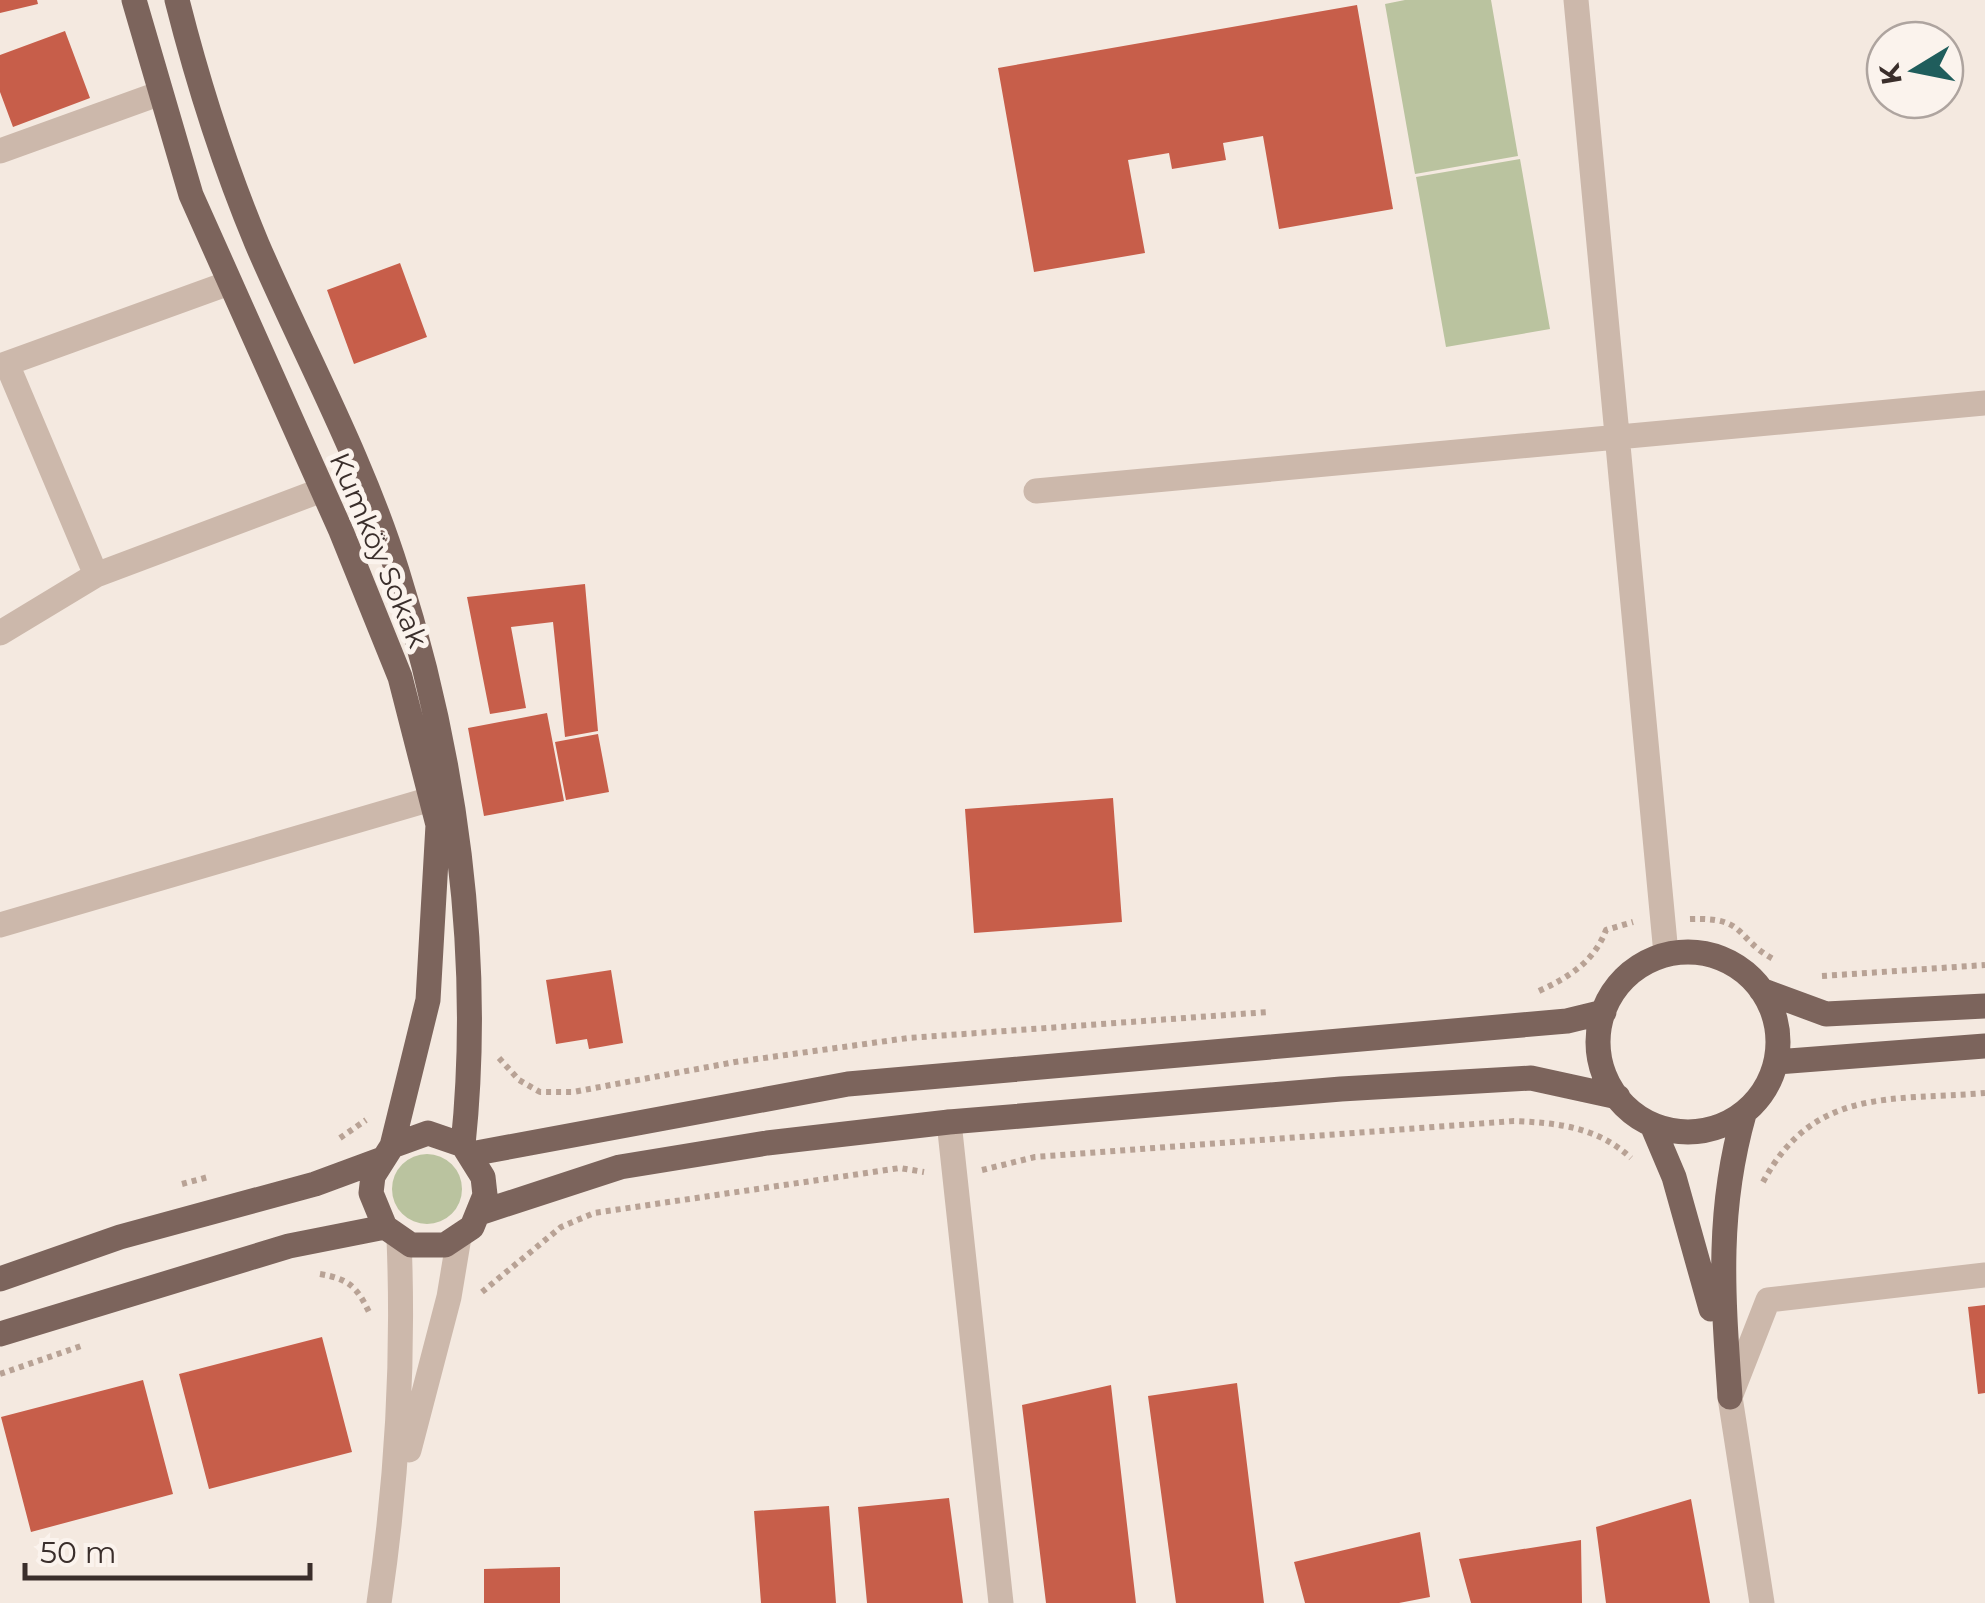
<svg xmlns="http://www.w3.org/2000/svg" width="1985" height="1603" viewBox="0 0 1985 1603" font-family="Montserrat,sans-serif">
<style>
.green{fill:#bac39f}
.building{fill:#c75e4a}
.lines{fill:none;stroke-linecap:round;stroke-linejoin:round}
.path{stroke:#b8a295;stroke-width:6;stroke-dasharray:5 5;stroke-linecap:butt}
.minor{stroke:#ccb8ab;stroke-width:25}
.major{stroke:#7c645c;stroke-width:25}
.labels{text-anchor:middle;stroke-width:10;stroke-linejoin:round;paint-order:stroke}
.street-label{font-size:28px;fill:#3a2e2b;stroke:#fbf3ed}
</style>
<rect width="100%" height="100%" fill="#f4e9e0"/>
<path class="green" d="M 1405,0 L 1491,0 L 1518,156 L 1415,174 L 1385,4 Z
M 1520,159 L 1550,329 L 1446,347 L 1416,177 Z
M392 1189a35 35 0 1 1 70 0a35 35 0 1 1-70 0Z"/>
<path class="building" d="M 0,0 L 37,0 L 38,4 L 0,13 Z
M 1357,5 L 1393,209 L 1279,229 L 1263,136 L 1223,143 L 1226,160 L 1172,169 L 1169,153 L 1128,160 L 1145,253 L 1034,272 L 998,68 Z
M 65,31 L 90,98 L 13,127 L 0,92 L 0,55 Z
M 400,263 L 427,337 L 354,364 L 327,290 Z
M 585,584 L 598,731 L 565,737 L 553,622 L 511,627 L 526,708 L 490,714 L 467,597 Z
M 547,713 L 564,801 L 484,816 L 468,728 Z
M 598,734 L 609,792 L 566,800 L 555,742 Z
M 1113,798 L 1122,922 L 974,933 L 965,809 Z
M 611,970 L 623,1043 L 589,1049 L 587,1039 L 556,1044 L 546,980 Z
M 1985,1305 L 1985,1393 L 1978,1394 L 1968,1307 Z
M 322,1337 L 352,1452 L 209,1489 L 179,1374 Z
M 143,1380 L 173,1494 L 31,1532 L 1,1417 Z
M 1237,1383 L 1264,1603 L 1176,1603 L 1148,1396 Z
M 1111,1385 L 1136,1603 L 1046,1603 L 1022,1405 Z
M 949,1498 L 963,1603 L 867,1603 L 858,1507 Z
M 1691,1499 L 1710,1603 L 1606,1603 L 1596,1527 Z
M 829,1506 L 836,1603 L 761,1603 L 754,1511 Z
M 1420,1532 L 1430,1597 L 1399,1603 L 1305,1603 L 1294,1562 Z
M 1581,1540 L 1582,1603 L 1471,1603 L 1459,1559 Z
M 560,1567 L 560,1603 L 484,1603 L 484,1569 Z"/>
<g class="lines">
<path class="path" d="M 1690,919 C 1747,917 1734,937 1773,959
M 1822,976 L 1985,965
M 1539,991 C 1569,977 1594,962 1606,930 L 1633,922
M 499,1058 L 519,1080 L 540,1092 L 573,1092 L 735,1062 L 908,1038 L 1268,1012
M 340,1138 L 366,1120
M 982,1170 L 1035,1157 L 1514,1121 C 1559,1123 1597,1127 1631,1158
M 1763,1182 C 1814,1087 1890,1101 1985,1093
M 182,1184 L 208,1177
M 320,1274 C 349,1279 357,1287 369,1312
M 482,1292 L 561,1227 L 594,1213 L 900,1168 L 924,1172
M 0,1374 L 84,1345"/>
<path class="minor" d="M 1576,0 L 1666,954
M 0,151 L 158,94
M 7,364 L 96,575
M 0,366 L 229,283
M 1036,491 L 1985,403
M 0,633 L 96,575 L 322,490
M 0,925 L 431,799
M 949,1122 L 1001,1603
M 409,1450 L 449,1297 L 459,1237
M 379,1603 C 397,1482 404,1361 399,1239
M 1762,1603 L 1730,1397 L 1768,1300 L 1985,1275"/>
<path class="major" d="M 134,0 L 191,195 L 341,531 L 400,677 L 438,825 L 428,1000 L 392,1146 L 373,1176 L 371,1193 L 385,1227 L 411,1245 L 445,1245 L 472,1227 L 485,1195 L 483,1177 L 463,1145 L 428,1133 L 392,1146
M 177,0 C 198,83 224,165 257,244 C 304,353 362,458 397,571 C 455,754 483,954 463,1145
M1598 1042a90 90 0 1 1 180 0a90 90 0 1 1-180 0Z
M 1761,990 L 1826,1014 L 1985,1006
M 1776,1062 L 1985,1046
M 1652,1125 L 1674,1177 L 1711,1309
M 471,1154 L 848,1084 L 1567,1021 L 1604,1012
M 479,1213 L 620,1167 L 767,1143 L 949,1122 L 1341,1089 L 1531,1078 L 1618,1097
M 0,1279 L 120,1237 L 315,1184 L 380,1160
M 0,1334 L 289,1246 L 385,1227
M 1730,1397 C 1723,1296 1716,1213 1744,1114"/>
</g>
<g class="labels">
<g class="street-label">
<text transform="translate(379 550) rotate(67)" y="10">Kumköy Sokak</text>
</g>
</g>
<g transform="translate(1915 70) rotate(260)"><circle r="48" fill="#fbf3ed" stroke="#aea49f" stroke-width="2.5"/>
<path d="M0-8L18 38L0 25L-18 38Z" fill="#1f5d5c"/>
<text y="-15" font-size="28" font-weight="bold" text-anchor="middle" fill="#3a2e2b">K</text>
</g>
<path d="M25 1563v15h285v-15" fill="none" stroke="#3a2e2b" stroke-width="5"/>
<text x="40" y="1563" font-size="30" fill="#3a2e2b" stroke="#fbf3ed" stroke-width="8" paint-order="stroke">50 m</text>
</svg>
